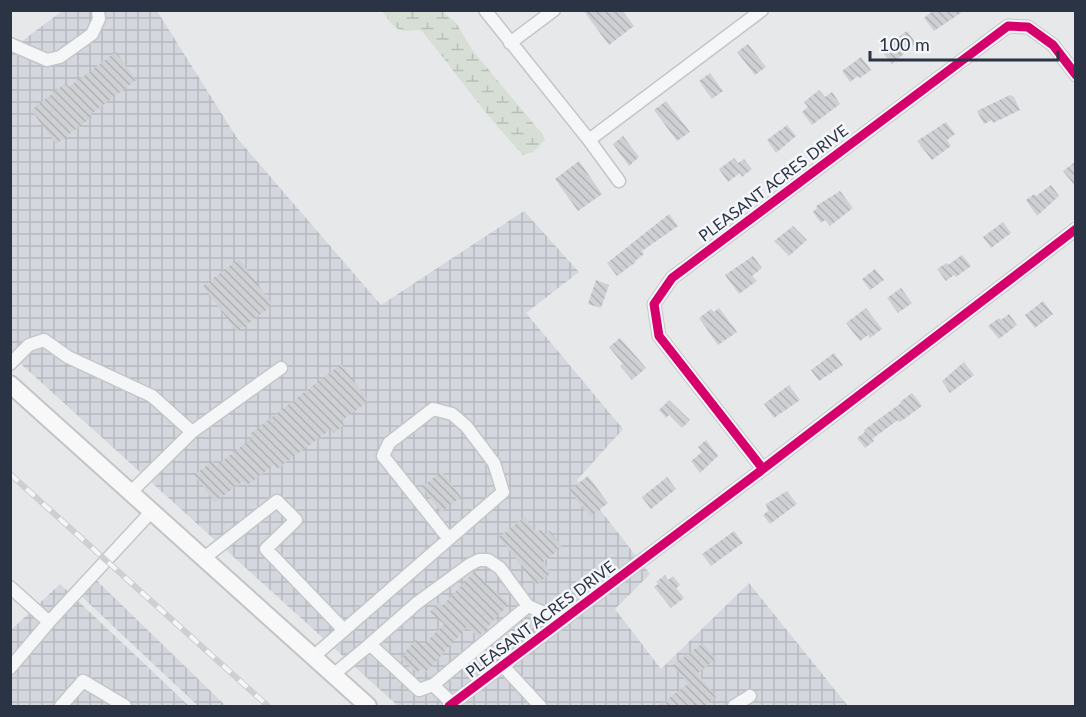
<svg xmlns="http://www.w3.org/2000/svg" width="1086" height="717" viewBox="0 0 1086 717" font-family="Lato,sans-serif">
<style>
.industrial{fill:url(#industrial-grid)}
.wetland{fill:url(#wetland-marsh)}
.building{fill:url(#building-back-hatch)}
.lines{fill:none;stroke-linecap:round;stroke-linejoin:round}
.minor-casing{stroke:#c4c6c8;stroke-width:15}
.major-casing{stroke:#c2c5c8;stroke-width:20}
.minor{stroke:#f5f6f7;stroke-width:12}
.major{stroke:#f8f8f8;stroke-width:16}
.rail-casing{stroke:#cecfd2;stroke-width:6}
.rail{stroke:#f4f6f9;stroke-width:4;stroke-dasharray:11;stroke-linecap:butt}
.cycleway-casing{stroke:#f4f6f9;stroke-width:13}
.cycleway{stroke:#d6006c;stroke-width:9}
.labels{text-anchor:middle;stroke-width:5;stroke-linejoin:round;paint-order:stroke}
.street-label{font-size:16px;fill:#2b3445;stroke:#f4f6f9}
</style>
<defs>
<pattern id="industrial-grid" width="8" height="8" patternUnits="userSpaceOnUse" patternTransform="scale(1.5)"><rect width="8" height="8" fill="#d4d7dd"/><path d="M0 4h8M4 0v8" fill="none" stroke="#b6b9bf"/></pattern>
<pattern id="wetland-marsh" width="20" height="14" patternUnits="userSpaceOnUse" patternTransform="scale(1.5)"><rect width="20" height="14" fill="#d6ded6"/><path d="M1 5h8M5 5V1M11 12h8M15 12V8" fill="none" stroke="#b8bfb9"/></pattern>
<pattern id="building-back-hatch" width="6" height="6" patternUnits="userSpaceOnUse" patternTransform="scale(1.5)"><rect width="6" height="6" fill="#ced0d3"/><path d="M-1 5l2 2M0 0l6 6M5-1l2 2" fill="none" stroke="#b1b3b6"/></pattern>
</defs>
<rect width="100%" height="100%" fill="#e6e8ea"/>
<path class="industrial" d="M 62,11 L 157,11 L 237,138 L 381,305 L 524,211 L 579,272 L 526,313 L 623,429 L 577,480 L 650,574 L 615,609 L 661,669 L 749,583 L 848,706 L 398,706 L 11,355 L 10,50 Z
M 95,579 L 226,706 L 198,706 L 78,593 Z
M 60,584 L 189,706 L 11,706 L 11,630 Z"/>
<path class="wetland" d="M 382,11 L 442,11 L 456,23 L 473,51 L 543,135 L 545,140 L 533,152 L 523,155 C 486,116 456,73 422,31 C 414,29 413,31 406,31 C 394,31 388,18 382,11 Z"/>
<path class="building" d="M 583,10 L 622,10 L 634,26 L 609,45 Z
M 934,10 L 965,10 L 934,31 L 924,18 Z
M 907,31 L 916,43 L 892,64 L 881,50 Z
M 748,44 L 766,67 L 755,75 L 737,52 Z
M 116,52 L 136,80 L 90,115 L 92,117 L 56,144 L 31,110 L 66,83 L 69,87 Z
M 861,57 L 871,70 L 860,78 L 858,76 L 850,82 L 842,71 Z
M 710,73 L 723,91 L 712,99 L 699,81 Z
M 819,90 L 825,97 L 832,92 L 840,104 L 812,125 L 802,112 L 808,107 L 804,102 Z
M 1010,95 L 1014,97 L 1020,110 L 993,123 L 992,120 L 984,124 L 977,111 Z
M 666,101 L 690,132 L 677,141 L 654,110 Z
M 946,122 L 955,134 L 947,140 L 951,146 L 932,160 L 917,141 Z
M 787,125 L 796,136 L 776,153 L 767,140 Z
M 623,136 L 639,157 L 629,166 L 613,144 Z
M 734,158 L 738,163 L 744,159 L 752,169 L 742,177 L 740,173 L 728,182 L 719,169 Z
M 579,161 L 602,194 L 578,211 L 555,179 Z
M 1076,161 L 1076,187 L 1063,171 Z
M 1051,185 L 1059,196 L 1037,216 L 1026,200 L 1034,194 L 1036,196 Z
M 840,191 L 853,208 L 830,226 L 825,220 L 821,223 L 813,212 L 817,208 L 816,206 Z
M 669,214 L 678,226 L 642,251 L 644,254 L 635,261 L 636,262 L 617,276 L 607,263 Z
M 1003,222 L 1011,233 L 991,248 L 983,237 Z
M 793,226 L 807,240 L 789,256 L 774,241 Z
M 962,255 L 971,266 L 956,277 L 954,275 L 946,281 L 937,269 L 946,263 L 948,265 Z
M 753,256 L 762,268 L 752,276 L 757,281 L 739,294 L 725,275 Z
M 239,259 L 273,305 L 237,332 L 203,286 Z
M 875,269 L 884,280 L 870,290 L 862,279 Z
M 596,280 L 609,285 L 601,308 L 588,304 Z
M 901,288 L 912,303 L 898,313 L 887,298 Z
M 1043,301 L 1053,314 L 1035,328 L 1025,315 Z
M 719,308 L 737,332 L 718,345 L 699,318 L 711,309 L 714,312 Z
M 866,308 L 882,329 L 870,338 L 868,335 L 860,341 L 846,323 Z
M 1009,314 L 1017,325 L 999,339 L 988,326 L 999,318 L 1001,320 Z
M 620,338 L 646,368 L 632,380 L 620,366 L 623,364 L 609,347 Z
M 834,353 L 843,365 L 819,381 L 811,370 Z
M 964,362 L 974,375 L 950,393 L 942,381 Z
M 341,364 L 369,401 L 341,421 L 344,425 L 334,433 L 331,429 L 277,469 L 274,465 L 246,486 L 243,481 L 215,502 L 194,475 L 213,461 L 216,466 L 253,437 L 250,434 Z
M 789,385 L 800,400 L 774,418 L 764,404 Z
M 912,393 L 922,406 L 900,422 L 898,420 L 872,439 L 874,441 L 865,448 L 857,438 L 865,432 L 864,430 L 901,403 L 900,402 Z
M 669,400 L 690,420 L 682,428 L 669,415 L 666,418 L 659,410 Z
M 706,440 L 718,456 L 700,473 L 691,461 L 702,452 L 698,447 Z
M 442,471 L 461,497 L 441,512 L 422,487 Z
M 588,476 L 608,503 L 590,517 L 569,490 Z
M 667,477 L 676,489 L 651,509 L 642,497 Z
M 787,491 L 797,504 L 770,524 L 763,515 L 768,511 L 766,504 Z
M 525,517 L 535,531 L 542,530 L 545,534 L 550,531 L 562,547 L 543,562 L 551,573 L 536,585 L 499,537 Z
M 734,531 L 743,543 L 711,566 L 702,554 Z
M 474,572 L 509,604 L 478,637 L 467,627 L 426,672 L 422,668 L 417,673 L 401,659 L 406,653 L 405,652 L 416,640 L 423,646 L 444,624 L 430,612 L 439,602 L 442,606 Z
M 665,575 L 668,580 L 673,576 L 680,585 L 676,588 L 684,598 L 671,608 L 654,587 L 658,584 L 656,582 Z
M 703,643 L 716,659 L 698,673 L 716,697 L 704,706 L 658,706 L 688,684 L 673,665 Z"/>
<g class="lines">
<g class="minor-casing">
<path id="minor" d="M 485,10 L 589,140 L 619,181
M 510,43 L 554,10
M 10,44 L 47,60 L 60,57 L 92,34 L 99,19 L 98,10
M 1076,75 L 1053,45 L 1028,27 L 1008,26 L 672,278 L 654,304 L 659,336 L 763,469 L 1076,229
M 589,140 L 762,10
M 10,364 L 29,345 L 44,340 L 68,357 L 152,396 L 192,432 L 131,492
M 192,432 L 281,368
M 204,558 L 277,501 L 296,520 L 266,549 L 344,630
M 10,587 L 49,622
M 368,646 L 417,603 L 469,565 L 479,560 L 488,560 L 500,568 L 528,606 L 563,621
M 313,657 L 503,492 L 494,463 L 466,426 L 452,414 L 433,409 L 389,443 L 383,456 L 449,539
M 503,666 L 540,706
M 10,668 L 49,622 L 152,511
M 333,675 L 368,646 L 374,648 L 419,690 L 433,685 L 453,704
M 433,685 L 528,606
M 61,706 L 83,681 L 125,706
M 449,706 L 763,469
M 734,706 L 750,696"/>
</g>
<g class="major-casing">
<path id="major" d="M 10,384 L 368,706"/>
</g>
<use href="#minor" class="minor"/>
<use href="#major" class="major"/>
<g class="rail-casing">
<path id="rail" d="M 10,474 L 268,706"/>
</g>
<use href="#rail" class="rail"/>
<g class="cycleway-casing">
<path id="cycleway" d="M 1076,75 L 1053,45 L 1028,27 L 1008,26 L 672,278 L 654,304 L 659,336 L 763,469 L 1076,229
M 449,706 L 763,469"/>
</g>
<use href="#cycleway" class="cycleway"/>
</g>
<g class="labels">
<g class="street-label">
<text transform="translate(773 183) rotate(-37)" y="6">PLEASANT ACRES DRIVE</text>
<text transform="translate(540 619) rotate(-37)" y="6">PLEASANT ACRES DRIVE</text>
</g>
</g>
<rect width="1086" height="717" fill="none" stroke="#2b3445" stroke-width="24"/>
<path d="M870 51v9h188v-9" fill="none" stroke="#2b3445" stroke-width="3"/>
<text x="879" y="51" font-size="18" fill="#2b3445" stroke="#f4f6f9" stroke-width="4.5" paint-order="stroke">100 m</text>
</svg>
